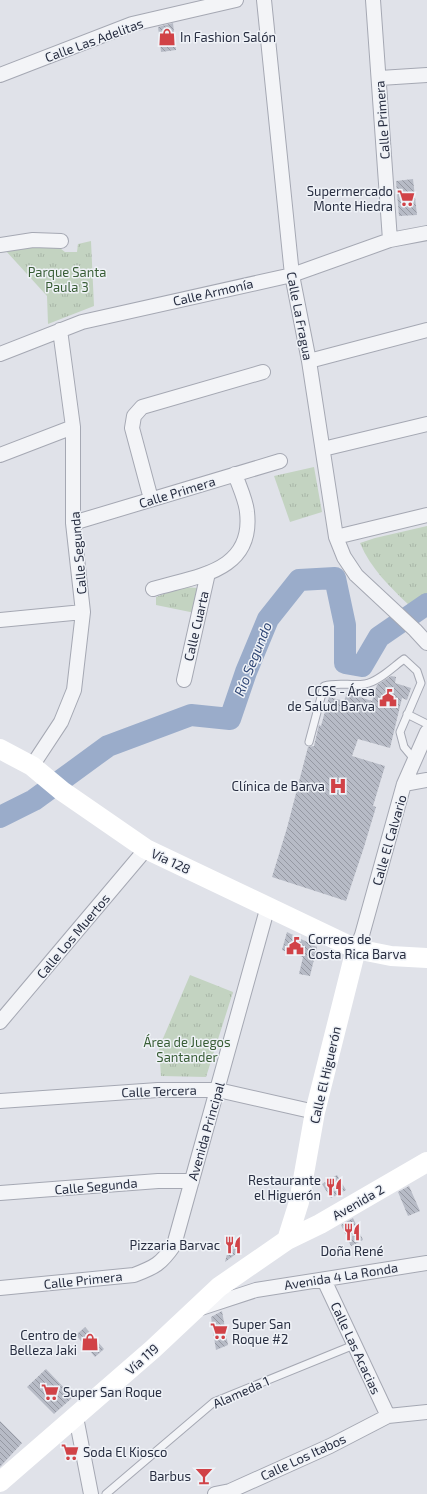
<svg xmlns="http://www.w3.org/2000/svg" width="427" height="1494" viewBox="0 0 427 1494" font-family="'Exo 2',sans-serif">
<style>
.park{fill:url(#park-tufts)}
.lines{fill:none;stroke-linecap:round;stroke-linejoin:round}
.river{stroke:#9aacca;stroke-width:22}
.building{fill:url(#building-back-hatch)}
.lane-casing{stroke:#a5a8b3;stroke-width:9}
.street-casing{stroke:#a5a8b3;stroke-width:16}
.lane{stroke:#f3f4f7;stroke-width:7}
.street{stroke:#f3f4f7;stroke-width:14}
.secondary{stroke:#fff;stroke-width:20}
.labels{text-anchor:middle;stroke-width:3;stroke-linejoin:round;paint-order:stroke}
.poi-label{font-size:13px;fill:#282e41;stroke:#eff2f7;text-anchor:end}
.street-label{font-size:13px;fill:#282e41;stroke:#eff2f7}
.park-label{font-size:13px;fill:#385d35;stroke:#eff2f7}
.water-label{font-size:14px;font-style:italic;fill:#314876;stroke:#eff2f7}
</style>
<defs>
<pattern id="park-tufts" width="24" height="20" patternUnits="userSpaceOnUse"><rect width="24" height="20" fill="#c3d3c1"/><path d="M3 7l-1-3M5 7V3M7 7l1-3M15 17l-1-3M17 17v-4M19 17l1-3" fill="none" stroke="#a8b5a7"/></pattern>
<pattern id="building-back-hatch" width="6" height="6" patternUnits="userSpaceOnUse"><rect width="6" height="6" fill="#b7bbc6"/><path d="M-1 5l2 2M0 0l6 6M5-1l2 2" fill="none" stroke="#9598a2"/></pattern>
</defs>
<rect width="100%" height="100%" fill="#e0e2e9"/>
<path class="park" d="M 91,241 L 94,306 L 48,324 L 47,296 L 6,251 L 30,247 L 56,245 L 65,252 L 77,252 L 78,244 Z
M 314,467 L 322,512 L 290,522 L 274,476 Z
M 427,526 L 427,596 L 410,606 C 390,587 371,569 360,543 L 375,538 Z
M 183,587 L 198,588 L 195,613 L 156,605 L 156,597 Z
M 190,975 L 233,992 L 206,1077 L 161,1076 L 159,1048 Z"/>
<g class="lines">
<path class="river" d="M 0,817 L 34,800 L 108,746 L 191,715 L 230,719 L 246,672 L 268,619 L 299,580 L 335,578 L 345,625 L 345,663 L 362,666 L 379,637 L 427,604"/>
</g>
<path class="building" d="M 173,23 L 176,50 L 161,52 L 158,27 Z
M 413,179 L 417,215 L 399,216 L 396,181 Z
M 391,676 L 396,677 L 395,683 L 411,688 L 407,700 L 402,698 L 390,748 L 358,739 L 352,756 L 385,766 L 373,806 L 376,807 L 364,847 L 346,901 L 272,877 L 287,828 L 308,747 L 314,746 L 319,725 L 321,726 L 329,697 L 344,701 L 347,693 L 372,701 L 377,685 Z
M 287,932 L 317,947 L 310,976 L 299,974 L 303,957 L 282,950 Z
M 337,1175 L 346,1190 L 331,1198 L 322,1184 Z
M 409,1186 L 420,1211 L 408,1216 L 398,1192 Z
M 353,1218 L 363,1240 L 351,1246 L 341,1225 Z
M 231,1238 L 240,1251 L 225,1262 Z
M 222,1311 L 228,1345 L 216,1350 L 211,1317 Z
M 85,1327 L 104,1349 L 95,1357 L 76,1335 Z
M 46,1369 L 73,1397 L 54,1414 L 27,1387 Z
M 0,1421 L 22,1443 L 0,1467 Z
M 73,1446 L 75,1457 L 66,1459 L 64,1448 Z"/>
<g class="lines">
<g class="lane-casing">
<path id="lane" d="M 407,714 L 427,724
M 309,742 L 324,686 C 338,682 351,686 365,684 C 378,682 393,667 404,659 L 417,671 L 421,683 L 400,732 L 404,747 L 414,759
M 106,1494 L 214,1402 L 354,1345"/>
</g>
<g class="street-casing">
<path id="street" d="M 264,0 L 292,275 L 309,361 L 336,537 L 344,557 L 356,575 L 415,630 L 427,643
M 373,0 L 390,240
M 0,75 L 132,24 L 236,0
M 380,78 L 427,75
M 0,245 L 33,240 L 61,241
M 0,354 L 82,322 L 292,275 L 390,240 L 427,233
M 309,361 L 427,330
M 323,449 L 427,424
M 0,455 L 73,427
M 151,499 L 132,428 L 134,416 L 142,407 L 263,372
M 73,523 L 280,461
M 336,537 L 427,515
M 153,589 C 196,576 254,572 247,512 C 246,500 239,486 235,474
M 0,620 L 83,612
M 184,680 L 208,573
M 32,766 L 61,722 L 74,690 L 83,612 L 73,523 L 73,427 L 60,330
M 404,784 L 427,780
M 356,949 L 362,935 L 404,784 L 427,732
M 0,1022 L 146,849
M 0,1101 L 158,1090 L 218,1090 L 315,1112
M 0,1193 L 158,1181 L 192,1181
M 324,1280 L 388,1416
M 0,1288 L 134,1275 C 155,1267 161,1264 174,1245 L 268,906
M 198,1309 L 256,1290 L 427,1263
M 76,1417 L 91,1494
M 215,1494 L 230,1491 L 330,1446 L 388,1416 L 427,1412"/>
</g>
<use href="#lane" class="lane"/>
<use href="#street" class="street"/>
<path class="secondary" d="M 0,749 L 32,766 L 62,791 L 146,849 L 356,949 L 391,956 L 427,958
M 287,1240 L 299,1202 L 315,1112 L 356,949
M 0,1482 L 153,1349 L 219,1287 L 287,1240 L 320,1224 L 427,1162"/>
</g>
<defs>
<g id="shop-bare" transform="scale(1.38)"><path d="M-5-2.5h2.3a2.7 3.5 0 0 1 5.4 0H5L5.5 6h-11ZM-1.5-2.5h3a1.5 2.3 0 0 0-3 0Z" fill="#d14247" stroke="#eff2f7" stroke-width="2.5" paint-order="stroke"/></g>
<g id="supermarket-bare" transform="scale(1.38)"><path d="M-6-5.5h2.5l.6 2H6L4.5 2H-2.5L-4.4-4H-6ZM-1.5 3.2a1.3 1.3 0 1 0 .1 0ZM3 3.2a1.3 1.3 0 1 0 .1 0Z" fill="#d14247" stroke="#eff2f7" stroke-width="2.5" paint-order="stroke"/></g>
<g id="civic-bare" transform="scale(1.38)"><path d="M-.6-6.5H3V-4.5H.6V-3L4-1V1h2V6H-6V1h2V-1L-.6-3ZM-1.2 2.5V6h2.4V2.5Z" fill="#d14247" stroke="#eff2f7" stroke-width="2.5" paint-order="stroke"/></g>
<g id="hospital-bare" transform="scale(1.38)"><path d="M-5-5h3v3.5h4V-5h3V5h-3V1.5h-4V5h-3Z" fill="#d14247" stroke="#eff2f7" stroke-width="2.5" paint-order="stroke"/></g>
<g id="restaurant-bare" transform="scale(1.38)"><path d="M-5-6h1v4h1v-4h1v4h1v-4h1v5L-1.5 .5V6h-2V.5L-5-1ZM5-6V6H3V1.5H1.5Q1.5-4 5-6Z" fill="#d14247" stroke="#eff2f7" stroke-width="2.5" paint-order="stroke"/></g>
<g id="bar-bare" transform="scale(1.38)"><path d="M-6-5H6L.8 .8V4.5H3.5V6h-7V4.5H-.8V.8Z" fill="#d14247" stroke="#eff2f7" stroke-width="2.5" paint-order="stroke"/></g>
</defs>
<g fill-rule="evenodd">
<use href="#shop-bare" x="167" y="37"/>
<use href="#supermarket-bare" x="406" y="198"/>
<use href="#civic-bare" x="388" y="698"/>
<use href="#hospital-bare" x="338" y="786"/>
<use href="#civic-bare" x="295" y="946"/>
<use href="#restaurant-bare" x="334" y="1187"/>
<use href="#restaurant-bare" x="352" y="1232"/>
<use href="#restaurant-bare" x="233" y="1245"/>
<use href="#supermarket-bare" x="219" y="1331"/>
<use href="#shop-bare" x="90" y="1342"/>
<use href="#supermarket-bare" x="50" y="1392"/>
<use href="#supermarket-bare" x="70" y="1452"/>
<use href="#bar-bare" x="204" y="1476"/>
</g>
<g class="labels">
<g class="poi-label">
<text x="180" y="42" text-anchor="start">In Fashion Salón</text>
<text x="393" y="196">Supermercado<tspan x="393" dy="15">Monte Hiedra</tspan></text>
<text x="375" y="696">CCSS - Área<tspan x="375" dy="15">de Salud Barva</tspan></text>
<text x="325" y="791">Clínica de Barva</text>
<text x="308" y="944" text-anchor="start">Correos de<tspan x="308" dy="15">Costa Rica Barva</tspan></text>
<text x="321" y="1185">Restaurante<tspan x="321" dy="15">el Higuerón</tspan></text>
<text x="220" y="1250">Pizzaria Barvac</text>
<text x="352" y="1256" text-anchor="middle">Doña René</text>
<text x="232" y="1329" text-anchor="start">Super San<tspan x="232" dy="15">Roque #2</tspan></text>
<text x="77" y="1340">Centro de<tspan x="77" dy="15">Belleza Jaki</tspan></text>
<text x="63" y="1397" text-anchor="start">Super San Roque</text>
<text x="83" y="1457" text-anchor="start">Soda El Kiosco</text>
<text x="191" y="1481">Barbus</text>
</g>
<g class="street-label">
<text transform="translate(94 40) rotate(-20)" y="5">Calle Las Adelitas</text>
<text transform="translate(382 120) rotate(-94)" y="5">Calle Primera</text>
<text transform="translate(213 292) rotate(-13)" y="5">Calle Armonía</text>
<text transform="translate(300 316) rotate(79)" y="5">Calle La Fragua</text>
<text transform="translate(177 492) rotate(-17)" y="5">Calle Primera</text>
<text transform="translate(78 553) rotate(-95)" y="5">Calle Segunda</text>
<text transform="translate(196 626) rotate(-77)" y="5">Calle Cuarta</text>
<text transform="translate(389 840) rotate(-74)" y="5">Calle El Calvario</text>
<text transform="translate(171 861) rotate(25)" y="5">Vía 128</text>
<text transform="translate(73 936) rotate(-50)" y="5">Calle Los Muertos</text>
<text transform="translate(325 1075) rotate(-77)" y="5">Calle El Higuerón</text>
<text transform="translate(159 1091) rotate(-2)" y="5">Calle Tercera</text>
<text transform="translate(206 1131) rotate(-74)" y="5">Avenida Principal</text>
<text transform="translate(96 1186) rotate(-5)" y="5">Calle Segunda</text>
<text transform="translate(358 1202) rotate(-30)" y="5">Avenida 2</text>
<text transform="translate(341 1276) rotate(-9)" y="5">Avenida 4 La Ronda</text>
<text transform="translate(83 1280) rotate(-6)" y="5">Calle Primera</text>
<text transform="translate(356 1348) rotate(65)" y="5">Calle Las Acacias</text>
<text transform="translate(142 1359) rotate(-42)" y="5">Vía 119</text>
<text transform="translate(241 1392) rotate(-24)" y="5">Alameda 1</text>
<text transform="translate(303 1457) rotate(-25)" y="5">Calle Los Itabos</text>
</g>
<g class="park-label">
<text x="67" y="277">Parque Santa<tspan x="67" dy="15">Paula 3</tspan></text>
<text x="187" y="1047">Área de Juegos<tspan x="187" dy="15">Santander</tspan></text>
</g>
<g class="water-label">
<text transform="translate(253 659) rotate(-68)" y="5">Río Segundo</text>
</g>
</g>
</svg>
